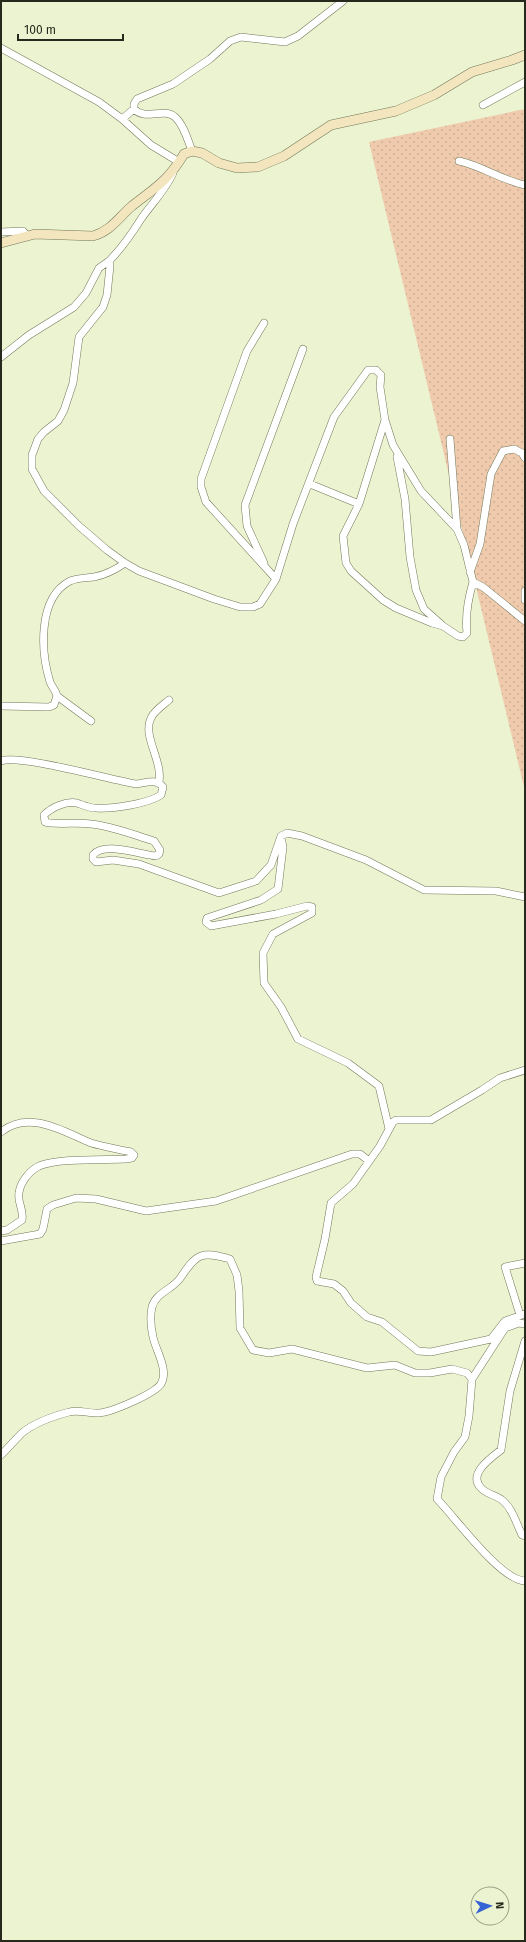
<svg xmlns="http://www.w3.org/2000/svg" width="526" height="1942" viewBox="0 0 526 1942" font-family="'Fira Sans',sans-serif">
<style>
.grass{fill:url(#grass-dots)}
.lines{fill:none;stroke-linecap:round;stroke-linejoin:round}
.minor-casing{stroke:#727859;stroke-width:8}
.secondary-casing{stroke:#727859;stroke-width:10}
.minor{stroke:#fff;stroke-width:7}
.secondary{stroke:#f3e6bf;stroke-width:9}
</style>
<defs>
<pattern id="grass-dots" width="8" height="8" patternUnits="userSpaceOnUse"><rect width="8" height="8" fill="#f0caad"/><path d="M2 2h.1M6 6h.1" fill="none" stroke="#ceae94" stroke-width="1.8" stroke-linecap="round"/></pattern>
</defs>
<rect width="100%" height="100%" fill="#ebf3d0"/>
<path class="grass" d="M 525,109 L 525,791 L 369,142 Z"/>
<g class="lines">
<g class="minor-casing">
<path id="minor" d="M 1,48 L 99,102 L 122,119 L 151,145 L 179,162
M 483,105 L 525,82
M 122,119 L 134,109
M 192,151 C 188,141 184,125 175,117 C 164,107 145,121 134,109 L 134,104 L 137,99 L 173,84 L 210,59 L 230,41 L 241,37 L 285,42 L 298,36 L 343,1
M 459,161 C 482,166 501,180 525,185
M 173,173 C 165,191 152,203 141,219 C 131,235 122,248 109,261 L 110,266 L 107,295 L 103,307 L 79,337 L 73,383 L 64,410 L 58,421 L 44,432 L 38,439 L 32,455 L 32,469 L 44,491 L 79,526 L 107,550 L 125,563 L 139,571 L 214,599 L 240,607 L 253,607 L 260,604 L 276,579 L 293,524 L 334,417 L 368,370 L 376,370 L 381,375 L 380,387 L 385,420 L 393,445 L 421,491 L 457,529 L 464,545 L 473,582
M 1,232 L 23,231 L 26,235
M 264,323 L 247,351 L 201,479 L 201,487 L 206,502 L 276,579
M 1,357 L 29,335 L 74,307 L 86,293 L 99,268 L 109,261
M 385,420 L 359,504 L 343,536 L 346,563 L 351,571 L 383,600 L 396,608 L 432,623 L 443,626 L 458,636 L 463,637 L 467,633 C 465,615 468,599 473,582 L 483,587 L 525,621
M 450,439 L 457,529
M 397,457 L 405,499 L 410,557 L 416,590 L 424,609 L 442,625
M 310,484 L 359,504
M 264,563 L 247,526 L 245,505 L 303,349
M 470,572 L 480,544 L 491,474 L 503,451 L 514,449 L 522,453 L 525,458
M 525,591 L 525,600
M 57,696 L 91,721
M 1,706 L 49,707 L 54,705 L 57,696 C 56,691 52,687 50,682 C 41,653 37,598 70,581 C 77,578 86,578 94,577 C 105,575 115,570 125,563
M 1,761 C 20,754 111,780 136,784 C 146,783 156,778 163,787 L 161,795 C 147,804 113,809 95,808 C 89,808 83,805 77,803 C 66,801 52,807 44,815 L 45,822 C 52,825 80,822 91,824 C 112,826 134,835 154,841 L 160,850 L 159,854 L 156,856 C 141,855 104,841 93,855 L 93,859 L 96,862 L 113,860 L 139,864 L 219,893 L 256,881 L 271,865 L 281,836 L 287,833 L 302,836 L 366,860 L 424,890 L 496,891 L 525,897
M 159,782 C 163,761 142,736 151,718 C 154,711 163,705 169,700
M 281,837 L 283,847 L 278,889 L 261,900 L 207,918 L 206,922 L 211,926 L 276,914 L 307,906 L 312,907 L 312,913 L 273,934 L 263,953 L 264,983 L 281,1007 L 298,1039 L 348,1063 L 379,1086 L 389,1129
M 525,1070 L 500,1078 L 482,1090 L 431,1120 L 396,1120 L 393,1122 L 380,1146 L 353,1184 L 331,1203 L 325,1239 L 316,1277 L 317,1281 L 334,1284 L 343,1291 L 351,1303 L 367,1317 L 382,1322 L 418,1351 L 431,1352 L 491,1339 L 505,1321 L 525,1314
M 1,1132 C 29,1109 64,1132 91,1143 C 104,1147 118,1149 131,1152 L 134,1155 L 132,1158 L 126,1159 C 103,1160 58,1158 39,1166 C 29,1171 20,1183 19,1193 C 17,1202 24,1209 22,1220 L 7,1230 L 1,1231
M 1,1241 L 40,1234 L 43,1229 L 47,1209 L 53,1205 L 76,1198 L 96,1199 L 146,1211 L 216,1201 L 352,1154 L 360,1154 L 369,1161
M 520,1315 L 505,1267 L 525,1263
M 525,1324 L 519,1323 L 505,1328 L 472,1379 L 469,1416 L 465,1437 L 454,1452 L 441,1477 L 437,1499 C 455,1517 500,1580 525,1581
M 525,1341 L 510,1391 L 501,1450 C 492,1457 467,1474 481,1488 C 486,1494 496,1495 502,1500 C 513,1509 516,1523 522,1535 L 525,1536
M 1,1455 C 8,1448 15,1440 22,1433 C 34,1423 54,1416 69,1412 C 79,1409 89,1414 99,1413 C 112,1412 154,1394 161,1384 C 169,1370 156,1351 153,1337 C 151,1328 150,1316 152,1307 C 156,1292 174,1289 181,1277 C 197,1253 202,1251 230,1259 L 237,1275 L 239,1291 L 240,1328 L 253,1350 L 269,1353 L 292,1349 L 367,1368 L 395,1365 L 415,1373 L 430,1373 L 452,1369 L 467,1373 L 472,1379"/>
</g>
<g class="secondary-casing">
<path id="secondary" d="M 1,243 L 35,234 L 93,236 C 111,231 119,217 132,206 C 156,187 167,182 184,154 L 192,151 L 202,153 L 219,163 L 237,168 L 258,167 L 284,156 L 331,125 L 396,111 L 434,95 L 472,72 L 512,60 L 525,55"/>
</g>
<use href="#minor" class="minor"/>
<use href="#secondary" class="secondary"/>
</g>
<rect width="526" height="1942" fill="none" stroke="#26291c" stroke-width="4"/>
<g transform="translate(490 1906) rotate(86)"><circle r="19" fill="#ebf3d0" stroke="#9ca288"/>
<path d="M0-3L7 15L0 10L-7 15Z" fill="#3664d4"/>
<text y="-6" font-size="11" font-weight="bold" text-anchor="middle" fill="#26291c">N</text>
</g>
<path d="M18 34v6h105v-6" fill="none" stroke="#26291c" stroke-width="2"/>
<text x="24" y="34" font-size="12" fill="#26291c" stroke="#ebf3d0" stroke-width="3" paint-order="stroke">100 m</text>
</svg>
